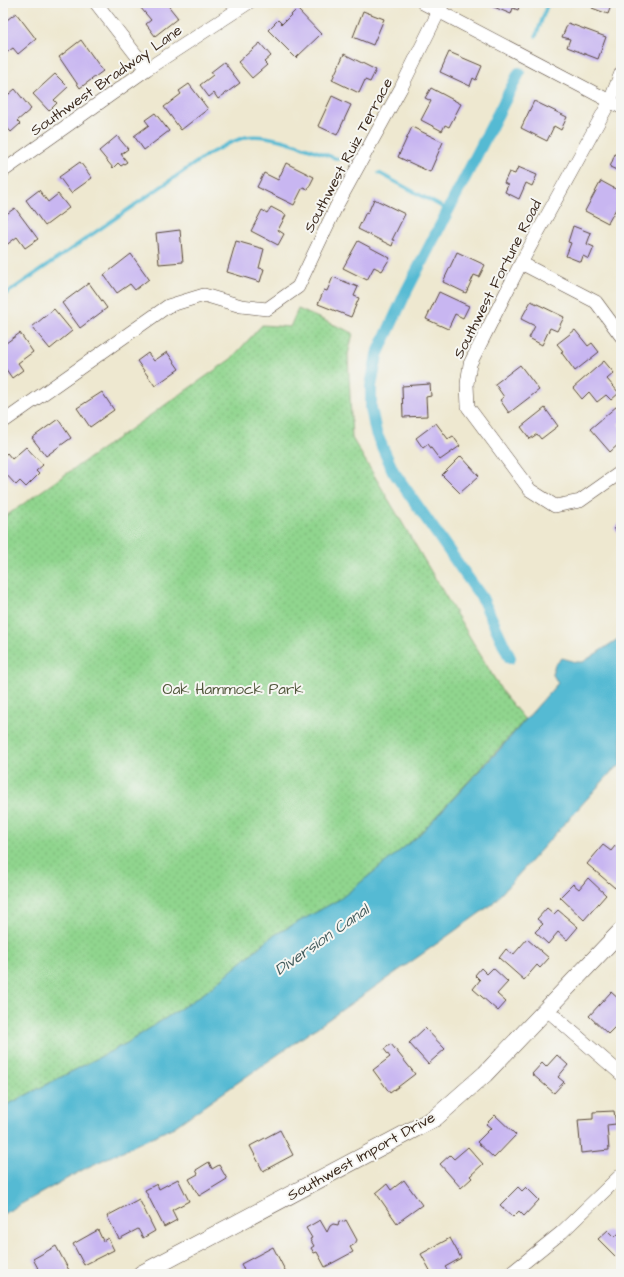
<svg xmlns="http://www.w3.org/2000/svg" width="624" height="1277" viewBox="0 0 624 1277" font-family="'Architects Daughter',sans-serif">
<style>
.park{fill:url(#park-dots);stroke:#668056}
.water{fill:#55bad3;stroke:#487278}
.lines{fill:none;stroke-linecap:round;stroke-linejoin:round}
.stream{stroke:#55bad3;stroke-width:3.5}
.canal{stroke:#55bad3;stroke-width:12}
.building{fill:#c8b6f1}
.minor-casing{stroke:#564639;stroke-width:14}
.tertiary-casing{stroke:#564639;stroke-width:18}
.minor{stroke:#fff;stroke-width:13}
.tertiary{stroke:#fff;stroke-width:17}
.labels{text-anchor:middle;stroke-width:4;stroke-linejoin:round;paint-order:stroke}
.street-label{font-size:15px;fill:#3b2a1e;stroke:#f6f6f2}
.park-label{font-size:15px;fill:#50553a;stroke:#f6f6f2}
.water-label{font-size:16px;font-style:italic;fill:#445c5d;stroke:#f6f6f2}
</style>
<defs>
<pattern id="park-dots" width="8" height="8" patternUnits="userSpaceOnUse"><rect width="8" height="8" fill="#90d58e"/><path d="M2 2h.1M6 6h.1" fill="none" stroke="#7db77a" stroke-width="1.8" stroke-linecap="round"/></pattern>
</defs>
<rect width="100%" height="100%" fill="#f6f6f2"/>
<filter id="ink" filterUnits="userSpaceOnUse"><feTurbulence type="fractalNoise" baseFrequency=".025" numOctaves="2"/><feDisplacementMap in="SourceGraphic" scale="8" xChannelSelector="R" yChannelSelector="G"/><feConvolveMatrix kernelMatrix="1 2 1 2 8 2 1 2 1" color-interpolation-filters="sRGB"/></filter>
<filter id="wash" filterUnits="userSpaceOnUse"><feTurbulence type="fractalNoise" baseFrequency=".012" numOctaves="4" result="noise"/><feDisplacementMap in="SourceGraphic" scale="16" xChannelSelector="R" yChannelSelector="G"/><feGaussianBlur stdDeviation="0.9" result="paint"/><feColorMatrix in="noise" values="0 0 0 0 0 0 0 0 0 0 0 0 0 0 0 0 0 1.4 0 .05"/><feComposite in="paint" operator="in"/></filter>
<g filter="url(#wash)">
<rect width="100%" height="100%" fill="#eee8d0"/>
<path class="park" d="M 298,309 L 353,333 L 348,355 L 352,438 L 503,693 L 525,720 L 417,837 L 340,899 L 271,937 L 206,992 L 127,1043 L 3,1107 L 3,518 L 231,359 L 262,325 L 290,327 Z"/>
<path class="water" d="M 621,637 L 621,765 L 613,770 L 491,905 L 425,952 L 174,1127 L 88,1167 L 3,1214 L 3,1107 L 127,1043 L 206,992 L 271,937 L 340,899 L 417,837 L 498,751 L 558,683 L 552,673 L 555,665 L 562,658 L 576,662 L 583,662 Z"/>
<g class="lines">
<path class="stream" d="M 536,36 L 548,3
M 379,173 L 448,210
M 3,296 L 207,155 C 219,148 232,141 246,137 C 270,132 314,151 338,159"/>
<path class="canal" d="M 510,658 L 482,598 L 393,471 L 376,433 L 371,408 L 371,386 L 377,355 L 406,292 L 519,73"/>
</g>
<g id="blocks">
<path class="building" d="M 145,3 L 166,3 L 178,18 L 155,36 L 146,24 L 151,20 L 140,7 Z
M 484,3 L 520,3 L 518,10 L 513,8 L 511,14 Z
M 594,3 L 612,3 L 608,14 L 592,8 Z
M 297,9 L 321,34 L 296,58 L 268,30 L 278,20 L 282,24 Z
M 363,11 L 384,19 L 373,45 L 353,37 Z
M 16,13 L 36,39 L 18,54 L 13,48 L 6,53 L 3,49 L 3,23 Z
M 568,23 L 606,37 L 598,59 L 567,47 L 570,39 L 562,37 Z
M 81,40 L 103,71 L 80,88 L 59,57 Z
M 260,43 L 271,56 L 264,62 L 267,65 L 252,78 L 238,62 Z
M 449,52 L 482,66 L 476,80 L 473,78 L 470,86 L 440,72 Z
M 344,54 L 376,70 L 370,82 L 365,80 L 359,93 L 332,80 Z
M 224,62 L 240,83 L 218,99 L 214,93 L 209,97 L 200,85 L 213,75 L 211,72 Z
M 55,74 L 68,87 L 54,100 L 57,103 L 49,111 L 33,94 Z
M 189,84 L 208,109 L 181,130 L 164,107 L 181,94 L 179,91 Z
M 431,88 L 461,104 L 449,127 L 445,125 L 442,131 L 421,120 L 431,101 L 425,98 Z
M 15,89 L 31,109 L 17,121 L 20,124 L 11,132 L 3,123 L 3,99 Z
M 332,96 L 351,105 L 337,135 L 318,126 Z
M 534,101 L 567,117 L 561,130 L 554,126 L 547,141 L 521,128 Z
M 155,113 L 169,131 L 144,150 L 134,136 L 149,125 L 145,120 Z
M 412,127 L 443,142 L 430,172 L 398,157 Z
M 117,136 L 128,149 L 121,154 L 127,162 L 121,166 L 118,163 L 113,168 L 99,151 Z
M 615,154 L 621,156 L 621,172 L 610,167 Z
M 80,162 L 92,178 L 71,193 L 59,177 Z
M 286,163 L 314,177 L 308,189 L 303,187 L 294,205 L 257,187 L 264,173 L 278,180 Z
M 518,167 L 537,175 L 532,186 L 526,183 L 519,199 L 505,192 L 508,185 L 504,183 L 509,172 L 515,174 Z
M 601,181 L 621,192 L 621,200 L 608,223 L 585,211 Z
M 39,190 L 48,202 L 58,194 L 69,208 L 45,226 L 26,200 Z
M 374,199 L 405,214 L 392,240 L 394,240 L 392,246 L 358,229 L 366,212 L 368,213 Z
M 271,207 L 286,215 L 278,230 L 284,234 L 278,245 L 251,231 L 262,210 L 267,213 Z
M 15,208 L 38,239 L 25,248 L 17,237 L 5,246 L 3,244 L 3,221 L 6,218 L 5,215 Z
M 573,226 L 591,233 L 587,244 L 594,247 L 589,259 L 583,256 L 581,262 L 566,256 L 571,243 L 568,242 Z
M 180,230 L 183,262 L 159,264 L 156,233 Z
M 236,241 L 264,249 L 259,268 L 264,269 L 260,282 L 227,272 Z
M 358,241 L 390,258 L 382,271 L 374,267 L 367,280 L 343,268 Z
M 457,252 L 485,265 L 479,277 L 474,275 L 466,293 L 443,282 Z
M 131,254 L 149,279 L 135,290 L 130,284 L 117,293 L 104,275 Z
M 333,277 L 358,287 L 354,296 L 359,298 L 351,317 L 318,304 L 324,290 L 327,291 Z
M 89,283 L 107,308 L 80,328 L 62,303 Z
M 439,292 L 469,306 L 463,318 L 455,314 L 448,329 L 426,319 Z
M 531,301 L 564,317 L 557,331 L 550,328 L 542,345 L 529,338 L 535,326 L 521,319 Z
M 54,309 L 72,331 L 50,349 L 32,327 Z
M 575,330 L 588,346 L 592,343 L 599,352 L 575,371 L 561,352 L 563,351 L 557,344 Z
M 20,333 L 33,352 L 18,363 L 23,370 L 12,378 L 3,365 L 3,338 L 6,343 Z
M 167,352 L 179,369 L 155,386 L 137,361 L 148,353 L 154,361 Z
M 604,361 L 614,373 L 607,379 L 619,393 L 611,400 L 606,395 L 597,402 L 589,392 L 582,399 L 573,388 Z
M 520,365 L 539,390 L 509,413 L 500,400 L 504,397 L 495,384 Z
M 430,384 L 431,396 L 426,397 L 427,416 L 403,417 L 402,386 Z
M 102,392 L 114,410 L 90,427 L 77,408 Z
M 617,406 L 621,411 L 621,422 L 618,424 L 621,428 L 621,442 L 610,452 L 590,429 Z
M 545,408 L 558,426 L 541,439 L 537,434 L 530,439 L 521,427 Z
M 58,419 L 71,438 L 46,456 L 32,438 Z
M 436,423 L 448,439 L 453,436 L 460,446 L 440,460 L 428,444 L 423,448 L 416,438 Z
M 26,447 L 43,465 L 36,471 L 39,474 L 26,487 L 20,481 L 16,485 L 3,471 L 3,457 L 7,453 L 12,459 Z
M 461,456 L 479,476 L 460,493 L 442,475 Z
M 621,522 L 621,538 L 614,528 Z
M 603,845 L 611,851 L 615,846 L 621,850 L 621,872 L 619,874 L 621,876 L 621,881 L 615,888 L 587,864 Z
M 588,878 L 606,895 L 584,920 L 560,897 L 573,884 L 579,889 Z
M 547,908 L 554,914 L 558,910 L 578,927 L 567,940 L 558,932 L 548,944 L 535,932 L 543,924 L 537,919 Z
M 527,939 L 549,958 L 540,968 L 537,965 L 524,980 L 499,958 L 506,949 L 513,955 Z
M 481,968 L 487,974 L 493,968 L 508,982 L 497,994 L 506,1002 L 498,1011 L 473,989 L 480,980 L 475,975 Z
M 611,992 L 621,1001 L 621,1027 L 618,1024 L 608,1034 L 589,1016 Z
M 425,1028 L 445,1049 L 428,1064 L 409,1043 Z
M 391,1044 L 415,1074 L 390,1093 L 373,1070 L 390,1057 L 384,1049 Z
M 557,1055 L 568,1065 L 558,1077 L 564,1082 L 554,1093 L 532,1074 L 542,1063 L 546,1067 Z
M 614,1111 L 616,1124 L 607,1125 L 609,1150 L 581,1153 L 578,1120 L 593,1119 L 593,1112 Z
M 495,1115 L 516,1135 L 494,1158 L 477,1142 L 491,1128 L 486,1124 Z
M 280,1130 L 293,1155 L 263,1171 L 250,1146 Z
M 468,1147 L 483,1164 L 470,1176 L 472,1178 L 461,1188 L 440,1164 L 450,1155 L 454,1159 Z
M 209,1162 L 212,1169 L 219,1165 L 227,1179 L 199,1196 L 189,1179 L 198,1174 L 196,1170 Z
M 178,1179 L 189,1201 L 172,1210 L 177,1220 L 164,1227 L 145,1190 L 157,1184 L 159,1189 Z
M 404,1180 L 422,1205 L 397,1223 L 376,1193 L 387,1184 L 391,1190 Z
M 518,1187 L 522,1191 L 526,1187 L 539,1200 L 524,1216 L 519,1211 L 513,1217 L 500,1205 Z
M 139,1199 L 155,1231 L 143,1238 L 138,1229 L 119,1239 L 107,1216 Z
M 320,1220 L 327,1232 L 330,1226 L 333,1224 L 338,1225 L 339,1221 L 343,1222 L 346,1220 L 357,1240 L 355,1244 L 350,1247 L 353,1252 L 325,1267 L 317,1252 L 314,1253 L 311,1248 L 314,1246 L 310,1239 L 312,1238 L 306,1228 Z
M 98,1230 L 103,1241 L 108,1238 L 114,1250 L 84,1265 L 73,1244 Z
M 608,1230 L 615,1237 L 621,1231 L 621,1262 L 598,1239 Z
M 450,1238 L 461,1258 L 445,1267 L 448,1271 L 443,1274 L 432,1274 L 421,1254 Z
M 56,1246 L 71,1274 L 41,1274 L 33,1259 Z
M 273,1247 L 287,1274 L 246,1274 L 241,1264 Z"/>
</g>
</g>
<g filter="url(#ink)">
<use href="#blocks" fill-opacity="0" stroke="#564639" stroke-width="1"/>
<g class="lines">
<g class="minor-casing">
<path id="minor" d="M 96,3 L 147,69
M 423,3 L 621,107
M 621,73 L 610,101 L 521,263 L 470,364 L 467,384 L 468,407 L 530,490 L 555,506 L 580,501 L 621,472
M 3,171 L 147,69 L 248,3
M 521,263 L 596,302 L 621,336
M 3,422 L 168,306 L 204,295 L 241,306 L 267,309 L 298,287 L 337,205 L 401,88 L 443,3
M 546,1009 L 621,1074
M 510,1274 L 562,1232 L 621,1175"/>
</g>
<g class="tertiary-casing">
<path id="tertiary" d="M 141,1274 L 435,1118 L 485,1074 L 621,931"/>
</g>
<use href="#minor" class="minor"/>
<use href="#tertiary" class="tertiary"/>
</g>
</g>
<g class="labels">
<g class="street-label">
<text transform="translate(106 80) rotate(-35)" y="5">Southwest Bradway Lane</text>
<text transform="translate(348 155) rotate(-62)" y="5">Southwest Ruiz Terrace</text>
<text transform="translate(497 279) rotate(-63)" y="5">Southwest Fortune Road</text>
<text transform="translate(361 1156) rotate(-29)" y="5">Southwest Import Drive</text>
</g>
<g class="park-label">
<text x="233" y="694">Oak Hammock Park</text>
</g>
<g class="water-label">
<text transform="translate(321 939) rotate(-35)" y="6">Diversion Canal</text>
</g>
</g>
<rect width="624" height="1277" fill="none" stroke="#f6f6f2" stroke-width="16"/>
</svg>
